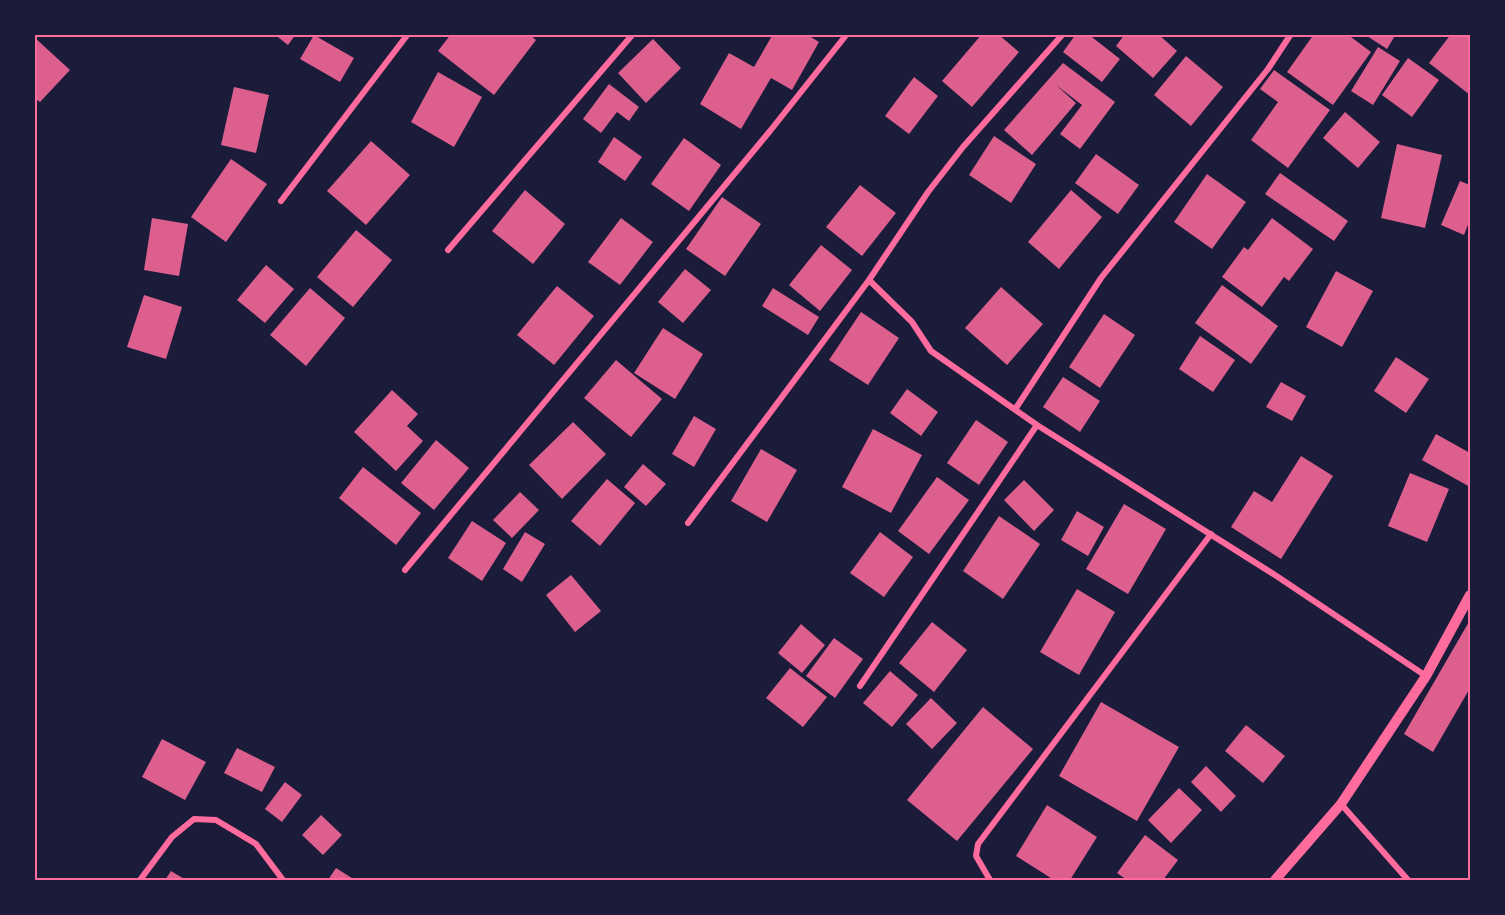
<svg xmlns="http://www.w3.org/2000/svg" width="1505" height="915" viewBox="0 0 1505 915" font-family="Quicksand,sans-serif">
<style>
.building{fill:#dd5f8e}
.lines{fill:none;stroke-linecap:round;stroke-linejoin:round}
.minor{stroke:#ff6b9d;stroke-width:6}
.tertiary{stroke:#ff6b9d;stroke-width:10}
.neatline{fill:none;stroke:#ff6b9d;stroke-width:2}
</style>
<rect width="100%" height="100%" fill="#1b1b3a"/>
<path class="building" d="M 274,34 L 296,34 L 288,45 Z
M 451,34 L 529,34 L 536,40 L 494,95 L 438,51 Z
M 773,34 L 806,34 L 819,42 L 792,90 L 771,78 L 741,129 L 700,104 L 729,53 L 754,67 Z
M 982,34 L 998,34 L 1019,52 L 972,107 L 942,81 Z
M 1076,34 L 1088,34 L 1120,59 L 1102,82 L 1063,52 Z
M 1125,34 L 1158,34 L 1177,51 L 1153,78 L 1116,46 Z
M 1314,34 L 1347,34 L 1371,52 L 1333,105 L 1287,72 Z
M 1364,34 L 1396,34 L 1387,49 Z
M 1451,34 L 1470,34 L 1470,95 L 1429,63 Z
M 314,35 L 354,58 L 340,82 L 300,59 Z
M 34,37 L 70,70 L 40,102 L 34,98 Z
M 653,39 L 681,68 L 646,103 L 618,73 Z
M 1378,47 L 1400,61 L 1373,105 L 1351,91 Z
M 1186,56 L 1223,87 L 1191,126 L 1154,95 Z
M 1408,58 L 1439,80 L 1412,117 L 1382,95 Z
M 1063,63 L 1115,102 L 1080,149 L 1060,134 L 1082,105 L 1056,85 L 1076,103 L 1032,155 L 1004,130 Z
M 1274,70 L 1330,110 L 1288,168 L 1251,140 L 1278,102 L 1260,89 Z
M 438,72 L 482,97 L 454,147 L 411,122 Z
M 914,77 L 938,96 L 909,134 L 885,116 Z
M 609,84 L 639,107 L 629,121 L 617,112 L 601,133 L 583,119 Z
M 234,87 L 269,95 L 256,153 L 221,145 Z
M 1345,112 L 1380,142 L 1358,168 L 1323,138 Z
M 994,136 L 1036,164 L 1011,203 L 969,175 Z
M 614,137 L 642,157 L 625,181 L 598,162 Z
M 684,138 L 721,165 L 689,211 L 651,184 Z
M 371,141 L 410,175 L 366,225 L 327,191 Z
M 1397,144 L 1442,155 L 1425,228 L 1381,218 Z
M 1096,154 L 1139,185 L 1118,214 L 1075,183 Z
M 231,159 L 267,184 L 226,242 L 191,217 Z
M 1280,173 L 1348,221 L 1334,241 L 1265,194 Z
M 1207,174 L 1246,202 L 1212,249 L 1174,222 Z
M 1460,181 L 1470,185 L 1470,219 L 1464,235 L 1441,225 Z
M 860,185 L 896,213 L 862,256 L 826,227 Z
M 525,190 L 565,224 L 533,264 L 492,231 Z
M 1071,190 L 1102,217 L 1059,269 L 1028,242 Z
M 722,197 L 761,224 L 725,276 L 686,249 Z
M 152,218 L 188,224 L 179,276 L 144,270 Z
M 621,218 L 653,242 L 620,285 L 588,262 Z
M 1272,218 L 1313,249 L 1289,281 L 1284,277 L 1262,307 L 1222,277 L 1244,247 L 1248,250 Z
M 356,230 L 392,260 L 353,307 L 317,277 Z
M 821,245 L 852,270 L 820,311 L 789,285 Z
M 266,265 L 294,289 L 265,323 L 237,300 Z
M 685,269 L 711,290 L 683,323 L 658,302 Z
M 1336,271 L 1373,291 L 1342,347 L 1306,327 Z
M 1222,285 L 1278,326 L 1251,364 L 1195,323 Z
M 557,286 L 594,316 L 554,365 L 517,335 Z
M 1001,287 L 1043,324 L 1007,365 L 965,328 Z
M 310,288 L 345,318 L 306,366 L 270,335 Z
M 773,288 L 819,317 L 808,335 L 762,306 Z
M 144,295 L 182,307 L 166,359 L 127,347 Z
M 861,312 L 899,338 L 868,385 L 829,360 Z
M 1104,314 L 1135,335 L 1100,388 L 1069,367 Z
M 663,328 L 703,354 L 675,399 L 634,373 Z
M 1200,336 L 1235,360 L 1213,392 L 1179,369 Z
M 1396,357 L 1429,379 L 1406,413 L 1374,391 Z
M 616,360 L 662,399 L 631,437 L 584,398 Z
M 1063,377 L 1100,401 L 1080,432 L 1043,407 Z
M 1281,382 L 1306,396 L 1292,421 L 1266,407 Z
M 907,389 L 938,412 L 921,436 L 890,413 Z
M 392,390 L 418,414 L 407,426 L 423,441 L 396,471 L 354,432 Z
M 694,416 L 716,429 L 694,467 L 672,454 Z
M 976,420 L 1008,442 L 979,485 L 947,463 Z
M 573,422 L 606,454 L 562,499 L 529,465 Z
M 873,429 L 922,455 L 891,513 L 842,487 Z
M 1436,434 L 1470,453 L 1470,487 L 1422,460 Z
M 436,440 L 469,468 L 434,510 L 401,483 Z
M 761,449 L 797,470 L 767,522 L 731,501 Z
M 1301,456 L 1333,476 L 1281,559 L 1231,527 L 1254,491 L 1272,502 Z
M 643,464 L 666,484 L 646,506 L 624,487 Z
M 363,467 L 421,513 L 396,545 L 339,498 Z
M 1410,473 L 1449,489 L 1427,542 L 1388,526 Z
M 937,477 L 969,500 L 929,554 L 898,531 Z
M 607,479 L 635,503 L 600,546 L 571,521 Z
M 1024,480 L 1054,510 L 1034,531 L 1004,500 Z
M 520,492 L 539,510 L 512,538 L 493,520 Z
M 1124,504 L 1166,529 L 1128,594 L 1086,569 Z
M 1077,511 L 1104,527 L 1088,556 L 1061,540 Z
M 999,516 L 1040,544 L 1003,599 L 963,571 Z
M 472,521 L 506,543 L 482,581 L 448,558 Z
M 525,532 L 545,544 L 522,582 L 503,569 Z
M 880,532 L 913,557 L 884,597 L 850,573 Z
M 571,575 L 601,611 L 575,632 L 546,595 Z
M 1077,589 L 1115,612 L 1079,675 L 1040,652 Z
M 1470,620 L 1470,688 L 1433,752 L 1404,734 Z
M 932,622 L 967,650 L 934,692 L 899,663 Z
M 801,624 L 825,645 L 802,673 L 778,653 Z
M 834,638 L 863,659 L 835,698 L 806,676 Z
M 790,668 L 827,697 L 803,727 L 766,698 Z
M 890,671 L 918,695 L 892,727 L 863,703 Z
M 931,698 L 957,723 L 932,749 L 906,724 Z
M 1101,702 L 1179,747 L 1137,821 L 1059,776 Z
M 983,707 L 1033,749 L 957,841 L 907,800 Z
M 1246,725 L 1285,756 L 1263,783 L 1225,751 Z
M 162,739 L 206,762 L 185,800 L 142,777 Z
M 237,748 L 275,767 L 262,792 L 224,773 Z
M 1206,766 L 1236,796 L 1221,812 L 1191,782 Z
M 285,782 L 302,795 L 282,822 L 265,809 Z
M 1179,788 L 1202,810 L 1171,843 L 1148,820 Z
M 1047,805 L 1097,837 L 1070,880 L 1054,880 L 1016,856 Z
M 321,815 L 342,835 L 323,855 L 302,835 Z
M 1145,835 L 1178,860 L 1163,880 L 1127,880 L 1117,873 Z
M 336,868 L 355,880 L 328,880 Z
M 171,871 L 186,880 L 165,880 Z"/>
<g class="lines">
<path class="minor" d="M 281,201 L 408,34
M 448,250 L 633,34
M 869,280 L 912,322 L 931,351 L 1037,425 L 1275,575 L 1426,676
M 1016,408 L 1101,278 L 1268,69 L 1291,34
M 688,523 L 869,280 L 928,192 L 963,147 L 1063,34
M 405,570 L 770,131 L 847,34
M 860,686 L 1037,425
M 1341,804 L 1408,880
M 140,880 L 172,837 L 194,819 L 216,820 L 256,844 L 283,880
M 990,880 L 976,856 L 978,844 L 1211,534"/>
<path class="tertiary" d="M 1275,880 L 1341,804 L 1426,676 L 1470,595"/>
</g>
<rect width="1505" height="915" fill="none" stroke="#1b1b3a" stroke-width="72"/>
<rect x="36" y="36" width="1433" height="843" class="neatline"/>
</svg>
